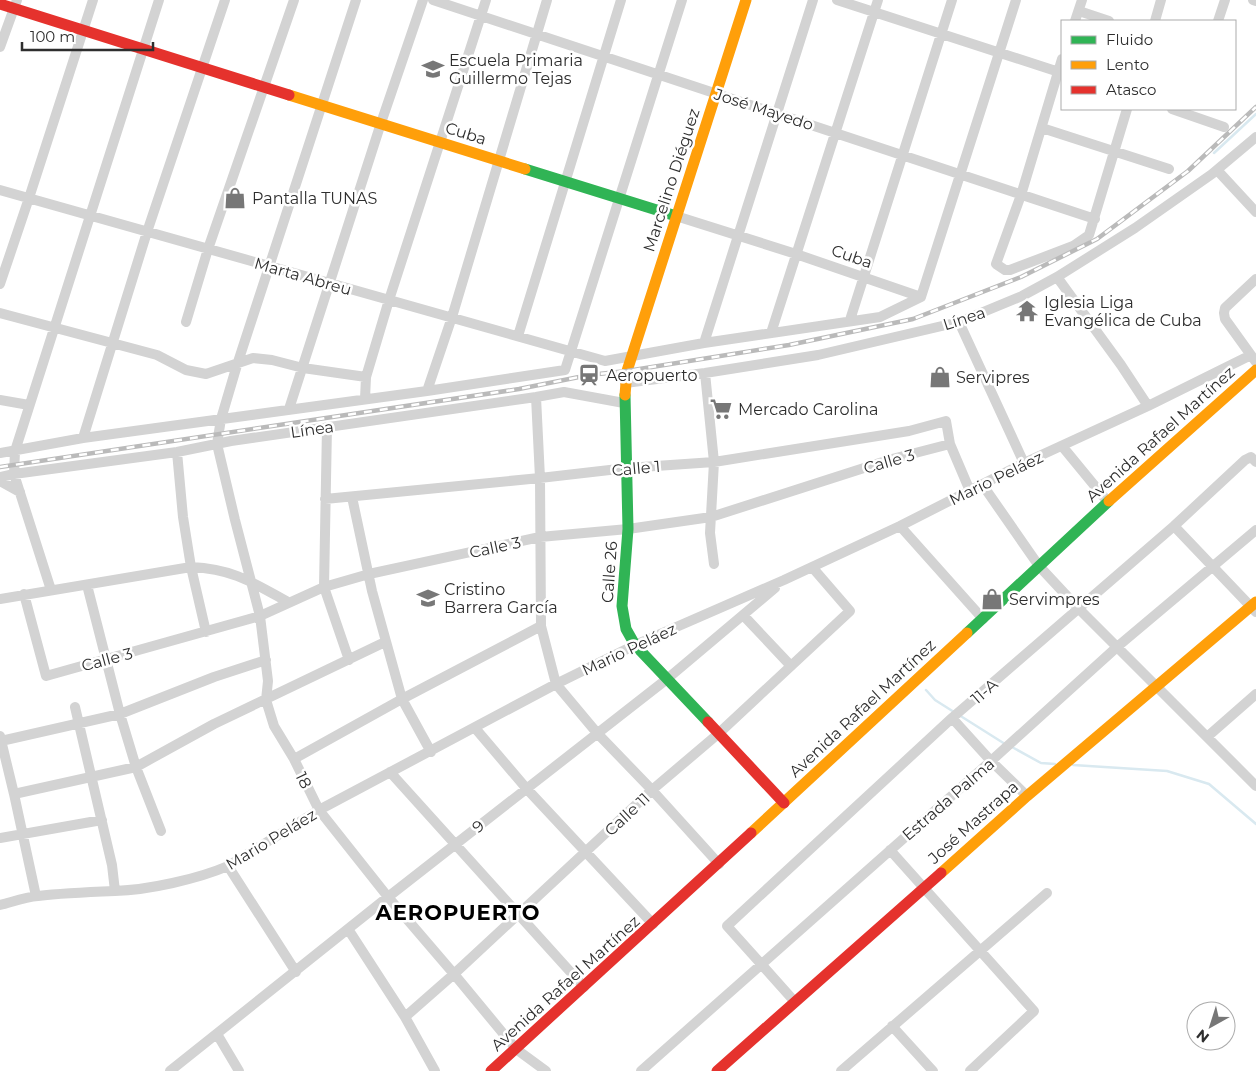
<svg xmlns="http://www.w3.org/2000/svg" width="1256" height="1071" viewBox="0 0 1256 1071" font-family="Montserrat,sans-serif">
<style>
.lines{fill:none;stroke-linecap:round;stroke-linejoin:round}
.stream{stroke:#d9e9f0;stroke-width:2.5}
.street{stroke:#d3d3d3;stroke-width:10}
.fast{stroke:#30b455;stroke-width:11}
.slow{stroke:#ff9f0a;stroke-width:11}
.jam{stroke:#e5322d;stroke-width:11}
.rail-casing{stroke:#bababa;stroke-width:4.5}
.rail{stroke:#fff;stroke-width:2.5;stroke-dasharray:8;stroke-linecap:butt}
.labels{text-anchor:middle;stroke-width:5;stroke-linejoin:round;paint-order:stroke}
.poi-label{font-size:16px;fill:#2e2e2e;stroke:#fff;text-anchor:start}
.street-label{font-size:16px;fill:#2e2e2e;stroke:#fff}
.district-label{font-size:21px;font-weight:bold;letter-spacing:1px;fill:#000;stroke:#fff}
</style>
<rect width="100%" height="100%" fill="#fff"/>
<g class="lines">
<path class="stream" d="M 1214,153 L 1256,114
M 926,690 L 935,700 L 954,712
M 959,715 L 1005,744
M 1012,747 L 1041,763 L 1055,764
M 1073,765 L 1167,771 L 1209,784 L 1256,824"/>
<path class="street" d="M 356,0 L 237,365 L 221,419 L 217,444 L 235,520 L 260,616 L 268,681 L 266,700 L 274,726 L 294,759 L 319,810 L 388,897 L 454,974 L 516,1049 L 546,1071
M 433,0 L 1095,219
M 837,0 L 1062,73
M 1253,0 L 1256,1
M 1079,11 L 1109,21
M 1075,21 L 1082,0
M 1155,21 L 1161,0
M 1218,21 L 1225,0
M 0,47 L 17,0
M 1062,59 L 1021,195 L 996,264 L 1005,270 L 1010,270 L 1073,246 L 1089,235 L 1127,109
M 1172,109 L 1224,127
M 1042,128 L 1169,169
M 1217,170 L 1256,212
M 0,190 L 605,361 L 704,343 L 880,317 L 921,297
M 676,216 L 796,254 L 921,297
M 1057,277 L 1121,365 L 1148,406
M 1256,279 L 1225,308 L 1224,313 L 1225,319 L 1256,362
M 0,284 L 29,198 L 93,0
M 921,297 L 1016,0
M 0,313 L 157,355 L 186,370 L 206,374 L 253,358 L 272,360 L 303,368 L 366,377
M 850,320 L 952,0
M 186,322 L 208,249 L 294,0
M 959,322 L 1024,463
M 771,333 L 878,0
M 518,336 L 621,0
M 704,343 L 813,0
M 705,373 L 714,462 L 710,533 L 714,564
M 625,383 L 705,373 L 818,355 L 959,322 L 1022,296 L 1057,277 L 1135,228 L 1212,174 L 1256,137
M 427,391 L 452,317 L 547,0
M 536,397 L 540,478 L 541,626 L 556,684 L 597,733 L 652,790 L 719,864
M 365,399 L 366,377 L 389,300 L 486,0
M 0,400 L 29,405
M 289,409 L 381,123 L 423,0
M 327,427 L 324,587 L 349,660
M 83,438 L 147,232 L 225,0
M 1062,446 L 1108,502
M 177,452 L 183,517 L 191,567 L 206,632
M 0,453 L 83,438 L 427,391 L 565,370 L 682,0
M 0,477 L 14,474 L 177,452 L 231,441 L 536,397 L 564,392 L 624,403
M 0,481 L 20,492
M 982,484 L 1039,566 L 1079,609 L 1256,786
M 352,497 L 372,591 L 402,699 L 431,752
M 325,499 L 540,478 L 627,468 L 714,462 L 909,431 L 946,421 L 950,444 L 970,491
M 900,526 L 983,619
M 1174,526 L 1256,612
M 87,585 L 120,714 L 136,767 L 161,831
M 51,590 L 14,474 L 15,451 L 159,0
M 24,594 L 46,676 L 260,616 L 324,587 L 369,574 L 540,537 L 628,529 L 711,517 L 892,459 L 950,444
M 0,599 L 191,567 C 233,569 252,582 288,602
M 743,615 L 791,666
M 75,707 L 112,865 L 115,891
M 952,718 L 991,761 L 1027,796
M 475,728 L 526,788 L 653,924
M 0,736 L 14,794 L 36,896
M 1207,737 L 1256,694
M 1,741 L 120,714 L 214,677 L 266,660
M 294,759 L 402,699 L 541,626
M 390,772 L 584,987
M 14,794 L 136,767 L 214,724 L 385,642
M 0,838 L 102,820
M 890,850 L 1034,1011 L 970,1071
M 228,866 L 296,972
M 0,905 C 12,902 25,897 38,896 C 63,893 89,892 115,891 C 148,890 198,879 228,866 L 319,810 L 556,684 L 635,645 L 784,580 L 900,526 L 1024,463 L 1148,406 L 1251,355
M 348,929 L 405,1017 L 435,1071
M 795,1002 L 727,926 L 952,718 L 1174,526 L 1245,460 L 1251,457 L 1256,462
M 405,1017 L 454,974 L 652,790 L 718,734 L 850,611 L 812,567
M 892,1026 L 933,1071
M 217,1034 L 239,1071
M 170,1071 L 388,897 L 667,679 L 775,588
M 641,1071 L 991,761 L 1117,647 L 1256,530
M 841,1071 L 1047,893"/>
<path class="fast" d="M 525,169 L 676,216
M 625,395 L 628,529 L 622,606 L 626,629 L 635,645 L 708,722
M 967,633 L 1109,501"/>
<path class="slow" d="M 289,95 L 525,169
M 625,395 L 627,371 L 746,0
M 1109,501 L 1256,370
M 751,833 L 967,633
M 941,873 L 1027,796 L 1256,602"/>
<path class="jam" d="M 0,4 L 289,95
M 708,722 L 784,803
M 491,1071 L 751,833
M 717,1071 L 941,873"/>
<g class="rail-casing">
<path id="rail" d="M 0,467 L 519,389 L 589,375 L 627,371 L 789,345 L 913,319 L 1021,277 L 1097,239 L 1188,171 L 1256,107"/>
</g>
<use href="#rail" class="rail"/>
</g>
<defs>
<g id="school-bare" transform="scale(1.725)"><path d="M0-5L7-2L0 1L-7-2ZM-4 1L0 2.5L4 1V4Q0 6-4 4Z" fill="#777" stroke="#fff" stroke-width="2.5" paint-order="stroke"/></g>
<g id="shop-bare" transform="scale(1.725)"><path d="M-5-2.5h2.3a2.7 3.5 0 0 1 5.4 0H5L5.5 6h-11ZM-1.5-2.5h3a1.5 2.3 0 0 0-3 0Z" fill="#777" stroke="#fff" stroke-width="2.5" paint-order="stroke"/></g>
<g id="temple-bare" transform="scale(1.725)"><path d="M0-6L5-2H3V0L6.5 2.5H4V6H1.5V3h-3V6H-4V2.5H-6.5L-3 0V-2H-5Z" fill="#777" stroke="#fff" stroke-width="2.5" paint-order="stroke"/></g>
<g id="station-bare" transform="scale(1.725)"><path d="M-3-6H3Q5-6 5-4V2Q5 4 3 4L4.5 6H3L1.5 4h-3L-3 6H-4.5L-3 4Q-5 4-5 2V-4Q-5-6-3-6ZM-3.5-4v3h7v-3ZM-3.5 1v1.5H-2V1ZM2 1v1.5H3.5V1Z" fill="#777" stroke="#fff" stroke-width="2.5" paint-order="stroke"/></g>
<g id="supermarket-bare" transform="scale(1.725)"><path d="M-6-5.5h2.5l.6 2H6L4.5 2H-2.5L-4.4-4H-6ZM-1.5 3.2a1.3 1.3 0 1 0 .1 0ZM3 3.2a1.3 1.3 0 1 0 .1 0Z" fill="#777" stroke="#fff" stroke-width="2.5" paint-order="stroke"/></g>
</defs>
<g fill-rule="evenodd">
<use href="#school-bare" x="433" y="69"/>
<use href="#shop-bare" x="235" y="198"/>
<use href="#temple-bare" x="1027" y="311"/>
<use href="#station-bare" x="589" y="375"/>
<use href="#shop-bare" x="940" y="377"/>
<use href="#supermarket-bare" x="721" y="409"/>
<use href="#school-bare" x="428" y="598"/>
<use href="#shop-bare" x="992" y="599"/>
</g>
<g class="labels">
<g class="poi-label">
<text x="449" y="66">Escuela Primaria<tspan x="449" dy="18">Guillermo Tejas</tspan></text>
<text x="252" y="204">Pantalla TUNAS</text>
<text x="1044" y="308">Iglesia Liga<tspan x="1044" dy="18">Evangélica de Cuba</tspan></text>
<text x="606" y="381">Aeropuerto</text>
<text x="956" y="383">Servipres</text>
<text x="738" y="415">Mercado Carolina</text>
<text x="444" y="595">Cristino<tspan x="444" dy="18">Barrera García</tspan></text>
<text x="1009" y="605">Servimpres</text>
</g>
<g class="street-label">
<text transform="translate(764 109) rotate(18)" y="6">José Mayedo</text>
<text transform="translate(466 133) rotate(17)" y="6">Cuba</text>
<text transform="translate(671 180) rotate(-72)" y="6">Marcelino Diéguez</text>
<text transform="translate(852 256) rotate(19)" y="6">Cuba</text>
<text transform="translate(303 276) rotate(16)" y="6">Marta Abreu</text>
<text transform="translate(964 318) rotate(-18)" y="6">Línea</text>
<text transform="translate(312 429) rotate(-8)" y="6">Línea</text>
<text transform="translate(1160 434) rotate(-42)" y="6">Avenida Rafael Martínez</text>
<text transform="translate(889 461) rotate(-16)" y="6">Calle 3</text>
<text transform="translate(636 468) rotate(-5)" y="6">Calle 1</text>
<text transform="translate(996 478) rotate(-26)" y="6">Mario Peláez</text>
<text transform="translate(495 547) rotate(-12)" y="6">Calle 3</text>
<text transform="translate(609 572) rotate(-86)" y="6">Calle 26</text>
<text transform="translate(629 649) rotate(-25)" y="6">Mario Peláez</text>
<text transform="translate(107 659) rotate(-15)" y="6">Calle 3</text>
<text transform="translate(984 691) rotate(-41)" y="6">11-A</text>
<text transform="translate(862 708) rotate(-43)" y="6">Avenida Rafael Martínez</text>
<text transform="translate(304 780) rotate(64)" y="6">18</text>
<text transform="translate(948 799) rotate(-41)" y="6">Estrada Palma</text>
<text transform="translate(627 814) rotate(-43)" y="6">Calle 11</text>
<text transform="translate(973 822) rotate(-42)" y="6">José Mastrapa</text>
<text transform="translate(478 826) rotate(-38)" y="6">9</text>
<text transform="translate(271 839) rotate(-31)" y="6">Mario Peláez</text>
<text transform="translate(565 983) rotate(-42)" y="6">Avenida Rafael Martínez</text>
</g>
<g class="district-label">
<text x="458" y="920">AEROPUERTO</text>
</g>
</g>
<rect x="1061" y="20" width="175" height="90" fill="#ffffff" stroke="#ababab"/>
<rect x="1071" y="36" width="25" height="8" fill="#30b455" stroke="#ababab"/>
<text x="1106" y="45" font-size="15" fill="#2e2e2e">Fluido</text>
<rect x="1071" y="61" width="25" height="8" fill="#ff9f0a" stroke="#ababab"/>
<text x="1106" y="70" font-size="15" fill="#2e2e2e">Lento</text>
<rect x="1071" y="86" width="25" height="8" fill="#e5322d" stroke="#ababab"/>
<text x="1106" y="95" font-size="15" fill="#2e2e2e">Atasco</text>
<g transform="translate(1211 1026) rotate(219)"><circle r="24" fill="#ffffff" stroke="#ababab"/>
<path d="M0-4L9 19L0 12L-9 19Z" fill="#777777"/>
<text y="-8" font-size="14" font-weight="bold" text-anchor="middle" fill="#2e2e2e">N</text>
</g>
<path d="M22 42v8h131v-8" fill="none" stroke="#2e2e2e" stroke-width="2.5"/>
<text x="30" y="42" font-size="15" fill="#2e2e2e" stroke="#ffffff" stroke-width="4" paint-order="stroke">100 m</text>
</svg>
